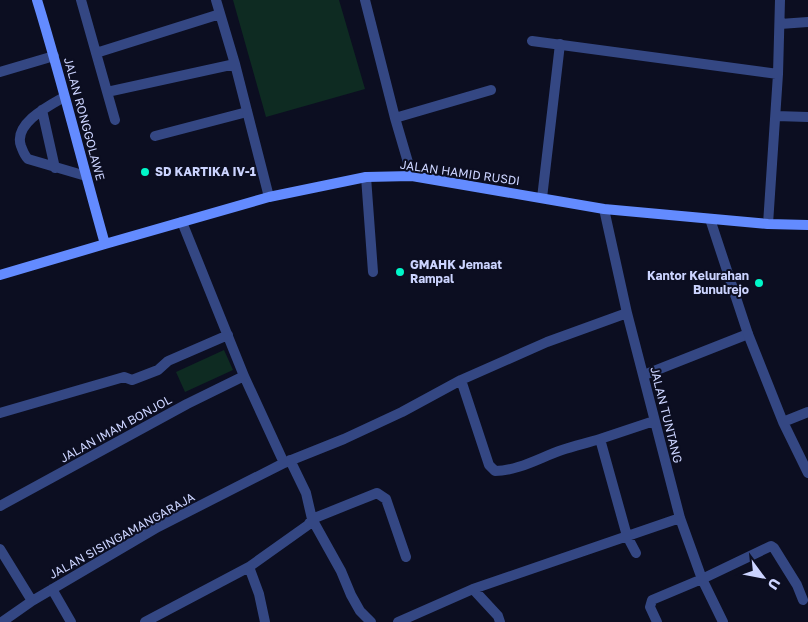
<svg xmlns="http://www.w3.org/2000/svg" width="808" height="622" viewBox="0 0 808 622" font-family="'Golos Text',sans-serif">
<style>
.pitch{fill:#0e2b22}
.lines{fill:none;stroke-linecap:round;stroke-linejoin:round}
.lane{stroke:#344783;stroke-width:10}
.street{stroke:#344783;stroke-width:10}
.secondary{stroke:#638bff;stroke-width:10}
.poi-dot{fill:#00f7c9;stroke:#0c0e21;stroke-width:2}
.labels{text-anchor:middle;stroke-width:4;stroke-linejoin:round;paint-order:stroke}
.street-label{font-size:12px;fill:#ccd4ff;stroke:#0c0e21}
.poi-label{font-size:12px;font-weight:bold;fill:#ccd4ff;stroke:#0c0e21;text-anchor:start}
</style>
<rect width="100%" height="100%" fill="#0c0e21"/>
<path class="pitch" d="M 233,0 L 339,0 L 365,89 L 266,117 Z
M 224,350 L 233,370 L 185,392 L 176,372 Z"/>
<g class="lines">
<path class="lane" d="M 64,97 C 48,106 13,124 21,146 C 23,151 24,155 28,159 L 86,176
M 42,110 L 55,168
M 155,136 L 247,112
M 542,198 L 560,44
M 644,375 L 748,334"/>
<path class="street" d="M 81,0 L 115,120
M 216,0 L 235,64 L 269,197
M 365,0 L 395,118 L 412,176
M 780,24 L 808,22
M 532,41 L 778,74
M 96,53 L 220,14
M 0,72 L 54,56
M 107,92 L 235,64
M 776,116 L 808,117
M 395,118 L 491,90
M 366,177 L 373,272
M 604,209 L 627,313 L 680,518 L 702,579 L 723,622
M 710,219 L 748,334 L 783,422 L 808,473
M 182,222 L 244,376 L 284,463
M 768,224 L 778,74 L 780,0
M 461,380 L 489,465 L 495,471 C 518,471 541,457 562,450 C 574,446 587,443 600,439
M 0,413 L 124,377 L 132,380 L 158,370 L 168,361 L 228,335
M 783,422 L 808,412
M 290,460 L 306,493 L 312,519 L 341,571 L 351,595 L 360,611 L 371,622
M 0,506 L 187,404 L 244,376
M 0,549 L 32,601
M 636,553 L 627,536 L 600,439 L 654,421
M 52,589 L 71,622
M 473,589 L 498,616 L 500,622
M 2,622 L 32,601 L 158,527 L 284,463 L 344,439 L 402,412 L 461,380 L 547,342 L 627,313
M 145,622 L 249,567
M 265,622 L 259,594 L 249,567 L 308,525 L 312,519 L 377,493 L 386,499 L 406,557
M 398,622 L 473,589 L 680,518
M 657,622 L 650,607 L 652,600 L 702,579 L 771,546 L 774,548 L 797,585 L 803,600"/>
<path class="secondary" d="M 37,0 C 62,81 82,163 105,244
M 0,275 L 105,244 L 269,197 L 366,177 L 412,176 L 604,209 L 768,224 L 808,225"/>
</g>
<g class="poi-dot">
<circle cx="145" cy="172" r="5"/>
<circle cx="400" cy="272" r="5"/>
<circle cx="759" cy="283" r="5"/>
</g>
<g class="labels">
<g class="street-label">
<text transform="translate(84 119) rotate(75)" y="4">JALAN RONGGOLAWE</text>
<text transform="translate(460 173) rotate(8)" y="4">JALAN HAMID RUSDI</text>
<text transform="translate(666 415) rotate(76)" y="4">JALAN TUNTANG</text>
<text transform="translate(116 429) rotate(-29)" y="4">JALAN IMAM BONJOL</text>
<text transform="translate(122 536) rotate(-29)" y="4">JALAN SISINGAMANGARAJA</text>
</g>
<g class="poi-label">
<text x="155" y="176">SD KARTIKA IV-1</text>
<text x="410" y="269">GMAHK Jemaat<tspan x="410" dy="14">Rampal</tspan></text>
<text x="749" y="280" text-anchor="end">Kantor Kelurahan<tspan x="749" dy="14">Bunulrejo</tspan></text>
</g>
</g>
<g transform="translate(763 577) rotate(122)" stroke="#0c0e21" stroke-width="4" paint-order="stroke">
<path d="M0-4L9 19L0 12L-9 19Z" fill="#ccd4ff"/>
<text y="-8" font-size="14" font-weight="bold" text-anchor="middle" fill="#ccd4ff">U</text>
</g>
</svg>
